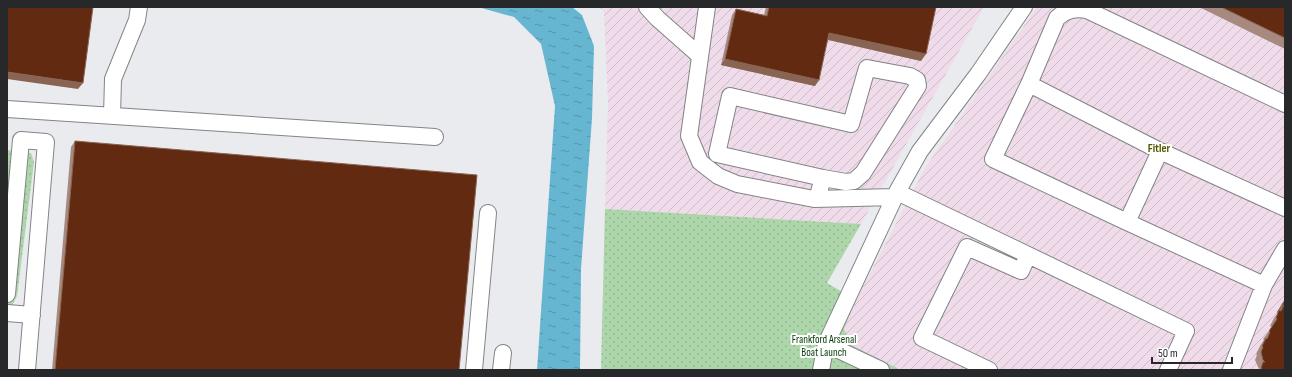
<svg xmlns="http://www.w3.org/2000/svg" width="1292" height="377" viewBox="0 0 1292 377" font-family="'Sofia Sans Condensed',sans-serif">
<style>
.industrial{fill:url(#industrial-furrows)}
.grass{fill:url(#grass-dots)}
.water{fill:url(#water-ripples)}
.lines{fill:none;stroke-linecap:round;stroke-linejoin:round}
.minor-casing{stroke:#838486;stroke-width:18}
.minor{stroke:#fff;stroke-width:16}
.wall{fill:#a68a80}
.shaded-wall{fill:#8a6453}
.building{fill:#612a11;stroke:#8a6453}
.labels{text-anchor:middle;stroke-width:4;stroke-linejoin:round;paint-order:stroke}
.park-label{font-size:11px;fill:#033907;stroke:#fff}
.neighbourhood-label{font-size:12px;font-weight:bold;fill:#565b01;stroke:#fff}
</style>
<defs>
<pattern id="industrial-furrows" width="10" height="10" patternUnits="userSpaceOnUse"><rect width="10" height="10" fill="#efdbea"/><path d="M-1 1l2-2M0 10L10 0M9 11l2-2" fill="none" stroke="#cdbcc9"/></pattern>
<pattern id="grass-dots" width="8" height="8" patternUnits="userSpaceOnUse"><rect width="8" height="8" fill="#add6ab"/><path d="M2 2h.1M6 6h.1" fill="none" stroke="#95b893" stroke-width="1.8" stroke-linecap="round"/></pattern>
<pattern id="water-ripples" width="26" height="14" patternUnits="userSpaceOnUse"><rect width="26" height="14" fill="#66b6d2"/><path d="M2 4q2-2 4 0t4 0M15 11q2-2 4 0t4 0" fill="none" stroke="#5494aa"/></pattern>
</defs>
<rect width="100%" height="100%" fill="#eaebee"/>
<path class="industrial" d="M 599,7 L 984,7 L 861,224 L 605,209 L 608,103 L 604,12 Z
M 1037,7 L 1285,7 L 1285,370 L 901,370 L 851,345 L 844,329 L 856,300 L 925,168 Z"/>
<path class="grass" d="M 7,150 L 31,153 L 34,162 L 17,296 L 10,309 L 7,311 Z
M 605,209 L 861,224 L 827,283 L 856,300 L 844,329 L 851,345 L 901,370 L 601,370 Z"/>
<path class="water" d="M 478,7 L 572,7 L 582,15 L 594,46 L 592,118 L 581,269 L 580,370 L 537,370 L 555,106 L 541,44 L 514,17 Z"/>
<g class="lines">
<g class="minor-casing">
<path id="minor" d="M 647,7 L 657,18 L 700,56
M 707,7 L 689,136 L 700,162 L 718,176 L 737,184 L 814,199 L 895,197
M 1024,7 L 978,74 L 920,151 L 897,192 L 1186,331 L 1168,370
M 1029,84 L 993,159 L 1127,222
M 1285,104 L 1087,10 C 1074,8 1066,10 1057,18 L 1029,84 L 1160,151 L 1285,208
M 7,109 L 435,137
M 112,116 L 113,79 L 137,20 L 139,7
M 1160,151 L 1127,222 L 1264,285
M 817,199 L 823,178 L 846,182 L 854,181 L 863,173 L 918,86 L 917,80 L 910,76 L 867,68 L 851,124 L 730,96 L 717,154 L 823,178
M 7,294 L 21,140 L 46,142 L 27,370
M 7,313 L 32,315
M 826,344 L 881,370
M 474,370 L 488,213
M 501,370 L 503,353
M 821,370 L 826,344 L 897,192
M 989,370 L 922,338 L 967,247 L 1021,271 L 1028,255
M 1231,370 L 1264,285 L 1285,249"/>
</g>
<use href="#minor" class="minor"/>
</g>
<path class="wall" d="M 766,7 L 936,7 L 921,61 L 828,40 L 815,86 L 721,65 L 732,15 L 736,9 L 764,15 Z
M 1199,7 L 1285,7 L 1285,49 Z
M 75,141 L 459,370 L 52,370 L 71,147 Z
M 1285,297 L 1285,370 L 1258,370 L 1259,369 L 1255,360 L 1257,355 L 1256,354 L 1260,346 L 1264,340 L 1263,339 L 1272,327 L 1270,326 L 1274,318 L 1278,313 L 1277,312 L 1281,305 L 1285,299 L 1284,299 Z"/>
<path class="shaded-wall" d="M 829,33 L 926,54 L 921,61 L 825,39 Z
M 725,59 L 819,80 L 815,86 L 721,65 Z
M 7,72 L 83,83 L 78,89 L 7,79 Z
M 1282,305 L 1284,305 L 1278,313 L 1279,310 L 1278,313 L 1277,312 Z"/>
<path class="building" d="M 7,7 L 93,7 L 83,83 L 7,72 Z
M 769,7 L 936,7 L 926,54 L 829,33 L 819,80 L 725,59 L 736,9 L 767,16 Z
M 1221,7 L 1285,7 L 1285,38 Z
M 75,141 L 477,175 L 459,370 L 55,370 Z
M 1285,300 L 1285,370 L 1261,370 L 1262,369 L 1261,368 L 1263,362 L 1265,362 L 1263,360 L 1261,352 L 1263,347 L 1262,346 L 1266,338 L 1267,339 L 1270,332 L 1269,331 L 1277,319 L 1276,318 L 1279,310 L 1281,311 L 1284,305 L 1282,305 Z"/>
<g class="labels">
<g class="park-label">
<text x="824" y="343">Frankford Arsenal<tspan x="824" dy="13">Boat Launch</tspan></text>
</g>
<g class="neighbourhood-label">
<text x="1159" y="152">Fitler</text>
</g>
</g>
<rect width="1292" height="377" fill="none" stroke="#272829" stroke-width="16"/>
<path d="M1152 357v6h80v-6" fill="none" stroke="#272829" stroke-width="2"/>
<text x="1158" y="357" font-size="12" fill="#272829" stroke="#ffffff" stroke-width="3" paint-order="stroke">50 m</text>
</svg>
